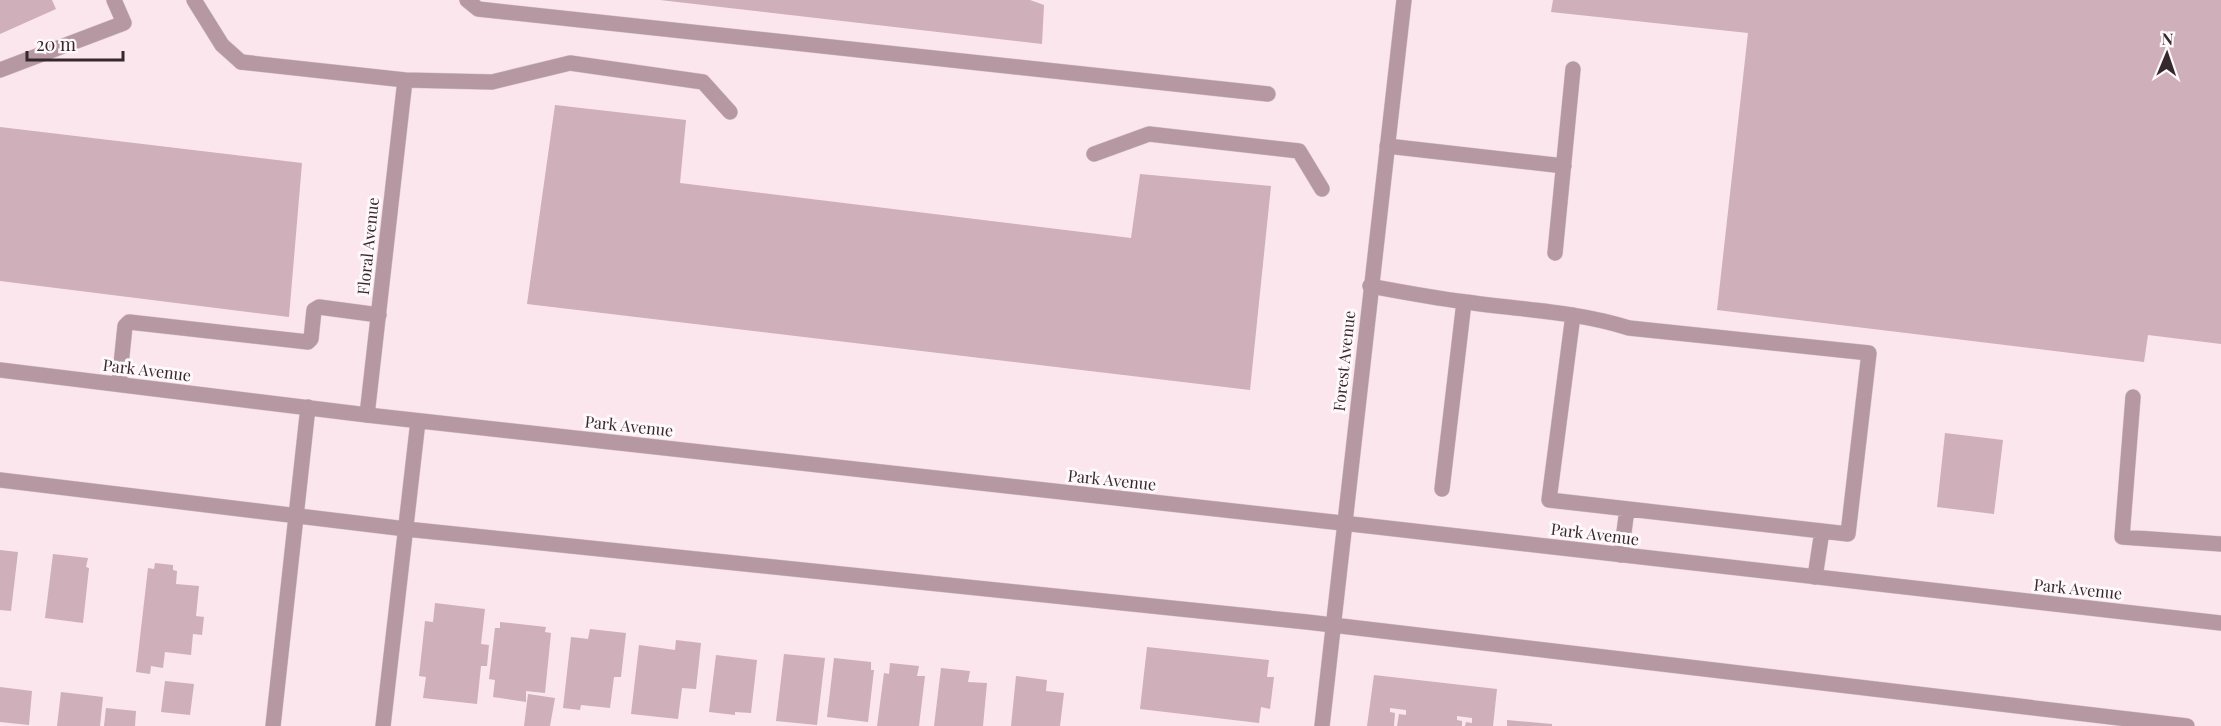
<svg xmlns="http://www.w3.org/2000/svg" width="2221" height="726" viewBox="0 0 2221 726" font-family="'Playfair Display',serif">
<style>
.building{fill:#cfafb9}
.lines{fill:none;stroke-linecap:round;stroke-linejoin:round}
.service-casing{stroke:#d7c4ca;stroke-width:16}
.minor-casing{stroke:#d7c4ca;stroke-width:16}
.service{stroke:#b598a1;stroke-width:15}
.minor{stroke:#b598a1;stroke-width:15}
.labels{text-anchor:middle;stroke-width:6;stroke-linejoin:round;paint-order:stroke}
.street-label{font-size:16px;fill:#35292d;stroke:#fff8fa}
</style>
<rect width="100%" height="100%" fill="#fbe6ed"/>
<path class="building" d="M 0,0 L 52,0 L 56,9 L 0,34 Z
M 660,0 L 1030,0 L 1044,5 L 1042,44 Z
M 1553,0 L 2221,0 L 2221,344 L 2148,335 L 2144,362 L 1717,310 L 1748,33 L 1551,12 Z
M 555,105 L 686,120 L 680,183 L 1131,238 L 1140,174 L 1271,186 L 1250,390 L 527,304 Z
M 0,127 L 302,163 L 289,317 L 0,281 Z
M 1945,433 L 2003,440 L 1994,514 L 1937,507 Z
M 0,550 L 18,552 L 11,611 L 0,610 Z
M 53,554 L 88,558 L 86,567 L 89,568 L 83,623 L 45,618 Z
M 155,563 L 173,565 L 173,570 L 177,571 L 176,584 L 199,586 L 196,616 L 204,617 L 202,635 L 193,634 L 191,655 L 165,652 L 163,668 L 151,666 L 150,674 L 136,672 L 148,568 L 154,569 Z
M 435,603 L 485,609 L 481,644 L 489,645 L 487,666 L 481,666 L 477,704 L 423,698 L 426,677 L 419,676 L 425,621 L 433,622 Z
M 500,622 L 546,627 L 545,632 L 551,633 L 545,693 L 526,691 L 526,702 L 493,697 L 495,680 L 489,679 L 495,628 L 500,628 Z
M 590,629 L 626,633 L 621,677 L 614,677 L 610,708 L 581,705 L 580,710 L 563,708 L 571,637 L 588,639 Z
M 676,640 L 701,643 L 696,689 L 682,688 L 678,719 L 631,714 L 639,645 L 675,650 Z
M 1147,647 L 1269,660 L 1267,677 L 1274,677 L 1270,709 L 1261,707 L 1259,723 L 1140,709 Z
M 784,654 L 825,658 L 817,725 L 776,721 Z
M 716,655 L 757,660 L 751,713 L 735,712 L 735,715 L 709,712 Z
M 834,658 L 871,662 L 871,670 L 874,670 L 868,722 L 827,717 Z
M 890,663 L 919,666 L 917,676 L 925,676 L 919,726 L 877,726 L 884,673 L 889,674 Z
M 941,668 L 970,671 L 968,682 L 987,683 L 983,726 L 934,726 Z
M 1374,675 L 1497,689 L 1493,726 L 1465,726 L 1466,722 L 1472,723 L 1472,718 L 1457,716 L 1457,720 L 1462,721 L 1462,726 L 1397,726 L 1399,714 L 1406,715 L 1406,710 L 1390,708 L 1390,712 L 1395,713 L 1394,726 L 1367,726 Z
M 1016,676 L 1047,680 L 1046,691 L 1064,693 L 1060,726 L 1011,726 Z
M 165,681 L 194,684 L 190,715 L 161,712 Z
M 0,687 L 32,691 L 29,725 L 0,722 Z
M 61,692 L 103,697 L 100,726 L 57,726 Z
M 528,694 L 555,698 L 550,726 L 524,726 Z
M 106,708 L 136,711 L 135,726 L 104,726 Z
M 1507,720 L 1552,724 L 1552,726 L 1507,726 Z"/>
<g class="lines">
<g class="service-casing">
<path id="service" d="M 467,0 L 478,9 L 1268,94
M 241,62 L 405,80 L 492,82 L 570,63 L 703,82 L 730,112
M 0,70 L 124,23 L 114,0
M 1387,146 L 1564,166
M 1094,154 L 1149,134 L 1299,151 L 1322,189
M 1555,253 L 1573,69
M 1370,286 C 1402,292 1434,298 1466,302 C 1521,310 1576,311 1629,328 L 1869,353 L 1848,534 L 1549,500 L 1573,315
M 119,384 L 125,326 L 129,322 L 308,342 L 311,339 L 314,310 L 319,307 L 379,315
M 2133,397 L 2122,537 L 2221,544
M 367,415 L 405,80
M 1442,489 L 1464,302
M 1621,555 L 1627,509
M 1815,577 L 1822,531"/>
</g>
<g class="minor-casing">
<path id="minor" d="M 194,0 L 222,45 L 241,62
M 0,370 L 367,415 L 1369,526 L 2221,623
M 0,480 L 406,529 L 1307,622 L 2187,726
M 273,726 L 308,407
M 383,726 L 418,421
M 1322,726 L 1404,0"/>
</g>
<use href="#service" class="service"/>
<use href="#minor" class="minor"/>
</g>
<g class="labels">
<g class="street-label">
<text transform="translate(368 246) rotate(-84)" y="6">Floral Avenue</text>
<text transform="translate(1344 361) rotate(-84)" y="6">Forest Avenue</text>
<text transform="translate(147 370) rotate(7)" y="6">Park Avenue</text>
<text transform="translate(629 426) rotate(6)" y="6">Park Avenue</text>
<text transform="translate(1112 480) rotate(6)" y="6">Park Avenue</text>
<text transform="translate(1595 534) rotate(7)" y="6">Park Avenue</text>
<text transform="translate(2078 589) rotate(6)" y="6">Park Avenue</text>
</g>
</g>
<g transform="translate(2167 54) rotate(2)" stroke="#fff8fa" stroke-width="4.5" paint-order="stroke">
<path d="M0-4.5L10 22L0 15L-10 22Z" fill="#35292d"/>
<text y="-9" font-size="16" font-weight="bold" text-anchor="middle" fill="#35292d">N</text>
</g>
<path d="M27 51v9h96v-9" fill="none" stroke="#35292d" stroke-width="3"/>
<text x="36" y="51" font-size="18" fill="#35292d" stroke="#fff8fa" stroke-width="4.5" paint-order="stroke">20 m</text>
</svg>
